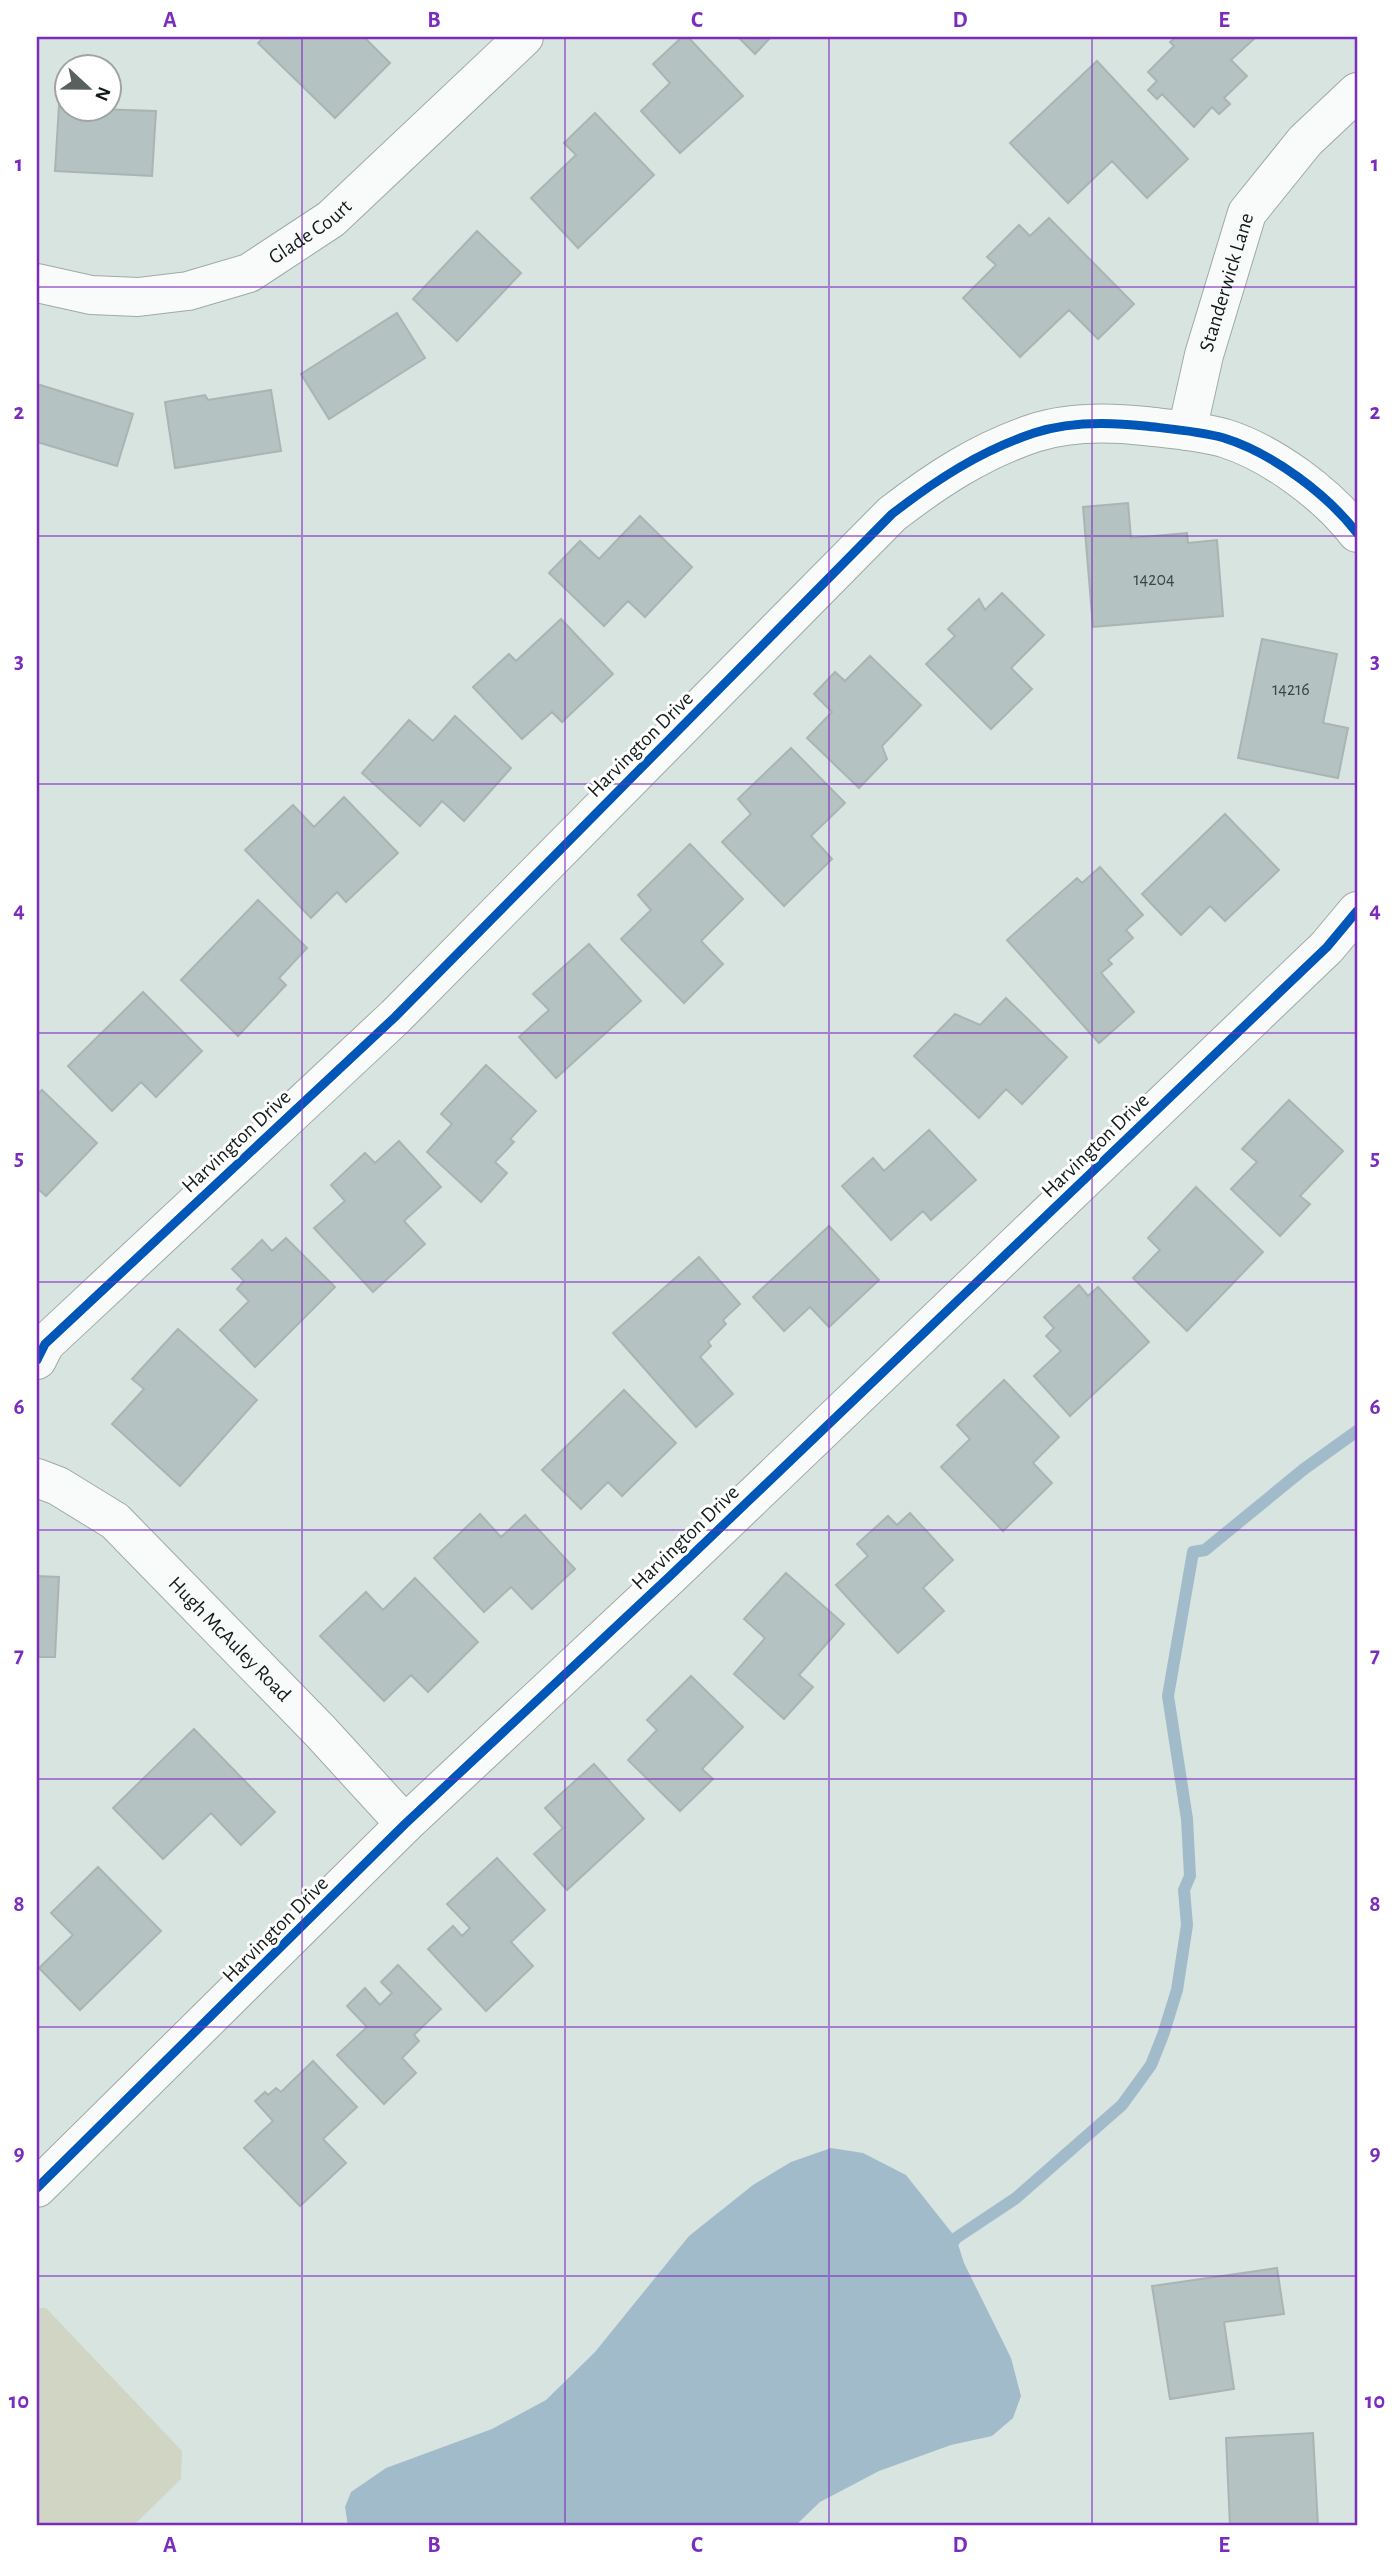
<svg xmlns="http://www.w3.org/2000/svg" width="1394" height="2563" viewBox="0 0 1394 2563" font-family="'Alegreya Sans',sans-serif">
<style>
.green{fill:#d1d5c4}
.water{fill:#a2bbca}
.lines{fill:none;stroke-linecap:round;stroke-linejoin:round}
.stream{stroke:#a2bbca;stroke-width:12}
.building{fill:#b4c2c2;stroke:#aab4b3;stroke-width:2}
.minor-casing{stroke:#9fa9a5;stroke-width:40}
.minor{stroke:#f9fbfa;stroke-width:38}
.cycleway-casing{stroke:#fff;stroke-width:13}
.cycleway{stroke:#0057b8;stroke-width:9}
.grid{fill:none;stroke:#7b2cbf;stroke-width:2;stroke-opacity:0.55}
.labels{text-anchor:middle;stroke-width:6;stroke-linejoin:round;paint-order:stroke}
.number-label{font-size:18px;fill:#3b4542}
.street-label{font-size:21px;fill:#131b18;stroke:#fff}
.neatline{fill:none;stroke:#7b2cbf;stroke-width:2.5}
.grid-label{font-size:23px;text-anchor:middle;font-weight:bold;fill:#7b2cbf}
</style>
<rect width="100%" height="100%" fill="#d8e4e0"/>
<path class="green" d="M 37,2308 L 46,2308 L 182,2451 L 181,2479 L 133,2526 L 37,2526 Z"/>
<path class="water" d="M 831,2148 L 863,2153 L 906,2175 L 956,2238 L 964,2263 L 1011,2358 L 1021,2396 L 1013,2418 L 992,2436 L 951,2445 L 879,2471 L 820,2502 L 795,2526 L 348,2526 L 345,2507 L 351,2492 L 386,2468 L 492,2429 L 546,2400 L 595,2352 L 689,2236 L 753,2185 L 791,2162 Z"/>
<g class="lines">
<path class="stream" d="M 946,2252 L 956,2238 L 1016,2198 L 1122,2105 L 1151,2065 L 1163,2035 L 1177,1990 L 1187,1925 L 1184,1890 L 1190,1876 L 1187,1819 L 1168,1696 L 1193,1552 L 1205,1550 L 1304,1469 L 1357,1431"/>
</g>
<path class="building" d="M 264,37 L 364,37 L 390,63 L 335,118 L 258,43 Z
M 682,37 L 688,37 L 743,96 L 680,153 L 641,111 L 670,83 L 653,64 Z
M 738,37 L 771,37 L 755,54 Z
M 1176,37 L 1256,37 L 1231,60 L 1247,76 L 1224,98 L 1230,104 L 1219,114 L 1212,107 L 1194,127 L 1162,94 L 1157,99 L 1148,90 L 1157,81 L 1148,72 L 1174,46 L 1170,42 Z
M 1097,61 L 1188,159 L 1147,198 L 1112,161 L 1068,203 L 1010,143 Z
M 59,105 L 66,106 L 66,108 L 156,111 L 152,176 L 55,171 Z
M 595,113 L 654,175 L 578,248 L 531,198 L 576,155 L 564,143 Z
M 1049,218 L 1134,304 L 1098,339 L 1069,310 L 1020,357 L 963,298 L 996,265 L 987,257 L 1019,225 L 1030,236 Z
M 477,231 L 521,273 L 457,341 L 413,299 Z
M 397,313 L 425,358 L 329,419 L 301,374 Z
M 37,384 L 133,414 L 117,466 L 37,442 Z
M 271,390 L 281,451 L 175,468 L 165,402 L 205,395 L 208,400 Z
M 1128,503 L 1131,538 L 1187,533 L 1188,543 L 1217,540 L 1223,616 L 1093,627 L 1083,507 Z
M 640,516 L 692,567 L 645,617 L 628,601 L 604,626 L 549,573 L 580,541 L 599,559 Z
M 1002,593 L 1044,635 L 1011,668 L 1032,689 L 991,729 L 926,664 L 955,636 L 948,629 L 979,599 L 985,610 Z
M 561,619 L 613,674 L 562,722 L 552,712 L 522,739 L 473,687 L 509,654 L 516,661 Z
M 1262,639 L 1337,654 L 1323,723 L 1348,728 L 1338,778 L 1238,758 Z
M 870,656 L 921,705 L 882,746 L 887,759 L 859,788 L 807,738 L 832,712 L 814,694 L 835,672 L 845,681 Z
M 455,716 L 511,768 L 464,821 L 442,801 L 420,826 L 362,773 L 409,720 L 433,741 Z
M 791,748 L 845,803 L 811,836 L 832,859 L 784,906 L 722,842 L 751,814 L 738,799 Z
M 344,797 L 398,853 L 346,902 L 337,892 L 311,918 L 245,850 L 293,805 L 314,827 Z
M 1225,814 L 1279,870 L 1225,921 L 1210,906 L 1181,935 L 1142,894 Z
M 690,844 L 743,899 L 701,941 L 723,964 L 684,1003 L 621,939 L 651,910 L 638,895 Z
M 1100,867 L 1143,915 L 1126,930 L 1133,938 L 1108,960 L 1112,964 L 1101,973 L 1134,1012 L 1099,1043 L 1007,940 L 1077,878 L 1082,883 Z
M 258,900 L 307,948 L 279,978 L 286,985 L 238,1036 L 181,980 Z
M 589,944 L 641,1001 L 556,1078 L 519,1037 L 549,1010 L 533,994 Z
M 143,992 L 202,1051 L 156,1097 L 141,1082 L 112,1111 L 68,1066 Z
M 1006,998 L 1067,1057 L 1022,1104 L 1006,1089 L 979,1118 L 914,1056 L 955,1014 L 980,1025 Z
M 486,1065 L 536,1111 L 510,1139 L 514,1142 L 495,1162 L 507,1173 L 481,1202 L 427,1152 L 452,1124 L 441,1114 Z
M 42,1090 L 97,1143 L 46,1196 L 37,1188 L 37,1095 Z
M 1289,1100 L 1343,1151 L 1300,1196 L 1310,1204 L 1280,1236 L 1231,1189 L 1257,1162 L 1242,1149 Z
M 929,1130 L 976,1180 L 931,1220 L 923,1211 L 891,1240 L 842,1186 L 873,1158 L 884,1171 Z
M 399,1141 L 441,1187 L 404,1221 L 425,1244 L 373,1292 L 314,1228 L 345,1201 L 331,1185 L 365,1153 L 375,1163 Z
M 1196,1187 L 1263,1252 L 1187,1331 L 1133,1278 L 1160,1250 L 1148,1238 Z
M 829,1226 L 879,1280 L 829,1327 L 810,1307 L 784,1331 L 753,1297 Z
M 286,1238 L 335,1287 L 255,1367 L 220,1330 L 249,1301 L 237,1289 L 244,1281 L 232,1269 L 262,1240 L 272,1251 Z
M 699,1257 L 740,1304 L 723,1320 L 726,1324 L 708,1342 L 711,1346 L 700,1357 L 733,1394 L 696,1427 L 613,1333 Z
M 1079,1285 L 1088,1296 L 1098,1287 L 1149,1342 L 1070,1416 L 1034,1376 L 1061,1351 L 1046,1336 L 1054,1328 L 1044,1317 Z
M 178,1329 L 257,1400 L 180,1486 L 112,1424 L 144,1389 L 132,1379 Z
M 1004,1380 L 1059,1437 L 1033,1463 L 1052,1483 L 1003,1531 L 941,1467 L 970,1439 L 957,1425 Z
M 624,1390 L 676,1443 L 622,1496 L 608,1482 L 581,1509 L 542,1470 Z
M 910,1513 L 953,1560 L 923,1588 L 944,1611 L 898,1653 L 836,1585 L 868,1556 L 857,1544 L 888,1516 L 897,1525 Z
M 480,1514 L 501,1537 L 525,1515 L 575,1569 L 532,1609 L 511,1587 L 484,1612 L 434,1558 Z
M 786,1573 L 844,1624 L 799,1675 L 813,1687 L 784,1719 L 734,1674 L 765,1638 L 744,1619 Z
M 37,1576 L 59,1577 L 55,1657 L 37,1657 Z
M 415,1578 L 478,1642 L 428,1692 L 411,1675 L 384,1701 L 320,1636 L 366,1592 L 383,1610 Z
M 691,1676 L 743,1727 L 702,1769 L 713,1779 L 680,1811 L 628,1760 L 657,1730 L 647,1720 Z
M 194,1729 L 275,1812 L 241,1845 L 211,1813 L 163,1859 L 113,1808 Z
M 594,1764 L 644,1819 L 567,1890 L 534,1854 L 563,1828 L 545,1808 Z
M 497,1858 L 545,1910 L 511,1942 L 533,1966 L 486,2011 L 428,1949 L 453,1926 L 462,1936 L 470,1928 L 447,1904 Z
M 98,1867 L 161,1931 L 80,2010 L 39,1968 L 73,1935 L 51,1913 Z
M 398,1965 L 441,2009 L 414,2035 L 419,2041 L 402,2058 L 416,2073 L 384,2104 L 337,2055 L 367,2027 L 347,2006 L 365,1988 L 380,2005 L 392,1993 L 381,1982 Z
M 313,2061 L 357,2107 L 323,2139 L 346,2163 L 300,2206 L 244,2148 L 273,2121 L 255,2101 L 265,2092 L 268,2095 L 276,2088 L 281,2092 Z
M 1277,2268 L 1284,2314 L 1224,2322 L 1234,2389 L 1170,2399 L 1152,2286 Z
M 1313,2433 L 1318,2526 L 1230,2526 L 1226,2438 Z"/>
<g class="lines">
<g class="minor-casing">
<g id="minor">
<path id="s1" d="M 37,283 L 91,295 L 138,297 L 188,291 L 249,273 L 331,219 L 524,37"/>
<path id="s2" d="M 1187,431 L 1204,355 L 1247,213 L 1305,141 L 1357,92"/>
<path d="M 37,1360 L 45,1344 L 395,1017 L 892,514 C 936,480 980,451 1034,433 C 1070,421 1109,422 1145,426 C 1171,429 1199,431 1224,438 C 1272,453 1327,494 1357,533"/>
<path id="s3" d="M 37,1478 L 58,1486 L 115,1521 L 320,1731 L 405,1824"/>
<path d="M 37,2188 L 405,1824 L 670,1576 L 1327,947 L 1357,911"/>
</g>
</g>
<use href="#minor" class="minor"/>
<g class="cycleway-casing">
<path id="cycleway" d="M 37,1360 L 45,1344 L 395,1017 L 892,514 C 936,480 980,451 1034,433 C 1070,421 1109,422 1145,426 C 1171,429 1199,431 1224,438 C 1272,453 1327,494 1357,533
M 37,2188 L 405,1824 L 670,1576 L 1327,947 L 1357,911"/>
</g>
<use href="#cycleway" class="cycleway"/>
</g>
<path class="grid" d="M 302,37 L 302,2526M 565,37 L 565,2526M 829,37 L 829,2526M 1092,37 L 1092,2526M 37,287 L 1357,287M 37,536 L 1357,536M 37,784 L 1357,784M 37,1033 L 1357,1033M 37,1282 L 1357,1282M 37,1530 L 1357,1530M 37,1779 L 1357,1779M 37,2027 L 1357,2027M 37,2276 L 1357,2276"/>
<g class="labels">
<g class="number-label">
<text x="1154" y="585">14204</text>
<text x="1291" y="695">14216</text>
</g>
<g class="street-label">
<text dy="7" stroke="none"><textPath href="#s1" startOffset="290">Glade Court</textPath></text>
<text dy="7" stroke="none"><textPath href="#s2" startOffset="154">Standerwick Lane</textPath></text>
<text transform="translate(640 744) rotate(-45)" y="7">Harvington Drive</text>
<text transform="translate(236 1141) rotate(-43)" y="7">Harvington Drive</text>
<text transform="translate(1095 1145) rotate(-44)" y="7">Harvington Drive</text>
<text transform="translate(685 1537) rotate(-44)" y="7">Harvington Drive</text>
<text dy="7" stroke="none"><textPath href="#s3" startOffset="254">Hugh McAuley Road</textPath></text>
<text transform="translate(275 1929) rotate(-45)" y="7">Harvington Drive</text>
</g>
</g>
<rect width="1394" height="2563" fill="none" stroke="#ffffff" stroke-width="77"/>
<g transform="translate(88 88) rotate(112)"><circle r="33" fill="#ffffff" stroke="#a1a4a3" stroke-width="2"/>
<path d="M0-5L12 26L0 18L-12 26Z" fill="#58615e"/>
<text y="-10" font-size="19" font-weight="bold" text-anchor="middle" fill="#131b18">N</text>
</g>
<rect x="38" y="38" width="1318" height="2486" class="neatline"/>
<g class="grid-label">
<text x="170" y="27">A</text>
<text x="434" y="27">B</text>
<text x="697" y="27">C</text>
<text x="960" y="27">D</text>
<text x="1224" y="27">E</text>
<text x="19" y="171">1</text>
<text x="1375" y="171">1</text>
<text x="19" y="419">2</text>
<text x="1375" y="419">2</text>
<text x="19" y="668">3</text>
<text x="1375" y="668">3</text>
<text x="19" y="917">4</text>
<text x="1375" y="917">4</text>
<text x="19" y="1165">5</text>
<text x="1375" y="1165">5</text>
<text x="19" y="1414">6</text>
<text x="1375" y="1414">6</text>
<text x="19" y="1662">7</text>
<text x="1375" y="1662">7</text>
<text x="19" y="1911">8</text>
<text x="1375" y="1911">8</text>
<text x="19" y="2160">9</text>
<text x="1375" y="2160">9</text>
<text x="19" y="2408">10</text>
<text x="1375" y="2408">10</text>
<text x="170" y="2552">A</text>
<text x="434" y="2552">B</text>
<text x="697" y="2552">C</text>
<text x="960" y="2552">D</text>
<text x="1224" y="2552">E</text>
</g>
</svg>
